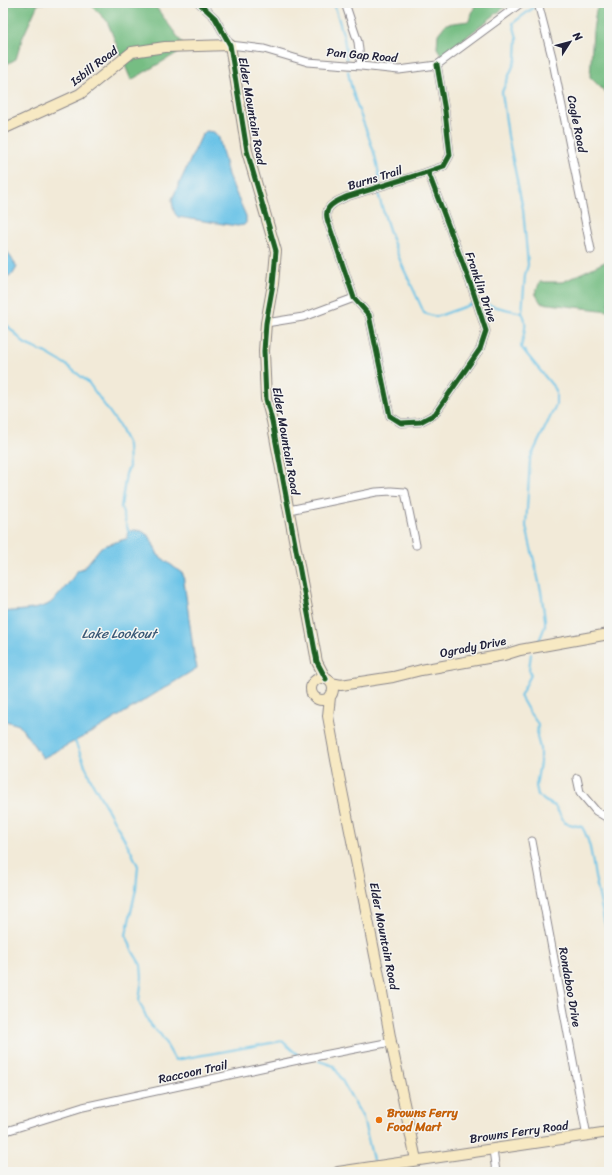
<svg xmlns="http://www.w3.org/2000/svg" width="612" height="1175" viewBox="0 0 612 1175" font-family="Sriracha,sans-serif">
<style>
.forest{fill:#76bd83;stroke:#4c705f}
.water{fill:#6ac3e7;stroke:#467291}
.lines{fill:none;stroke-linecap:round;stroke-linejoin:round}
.stream{stroke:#6ac3e7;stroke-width:2}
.street-casing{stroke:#8a868a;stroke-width:9}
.secondary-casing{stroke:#8a868a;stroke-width:12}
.street{stroke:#fff;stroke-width:7}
.secondary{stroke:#f7e9c3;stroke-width:10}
.cycleway-casing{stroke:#f6f6f2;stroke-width:8}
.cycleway{stroke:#1b5e20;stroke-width:5}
.food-dot{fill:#e8710a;stroke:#f6f6f2;stroke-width:1.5}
.labels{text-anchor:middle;stroke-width:3;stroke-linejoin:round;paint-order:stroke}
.street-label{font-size:12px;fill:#22223b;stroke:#f6f6f2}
.food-label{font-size:12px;font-weight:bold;fill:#c56008;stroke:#f6f6f2;text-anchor:start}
.water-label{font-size:13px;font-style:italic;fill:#3b5a77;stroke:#f6f6f2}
</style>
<rect width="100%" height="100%" fill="#f6f6f2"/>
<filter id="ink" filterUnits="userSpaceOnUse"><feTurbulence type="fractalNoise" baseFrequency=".025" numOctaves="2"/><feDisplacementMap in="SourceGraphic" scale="8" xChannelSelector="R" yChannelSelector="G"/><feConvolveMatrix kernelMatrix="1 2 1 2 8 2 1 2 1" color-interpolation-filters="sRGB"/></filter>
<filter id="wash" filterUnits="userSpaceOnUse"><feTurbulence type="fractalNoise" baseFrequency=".012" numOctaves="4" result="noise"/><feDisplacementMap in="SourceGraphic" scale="16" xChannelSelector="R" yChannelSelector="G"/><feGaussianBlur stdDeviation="0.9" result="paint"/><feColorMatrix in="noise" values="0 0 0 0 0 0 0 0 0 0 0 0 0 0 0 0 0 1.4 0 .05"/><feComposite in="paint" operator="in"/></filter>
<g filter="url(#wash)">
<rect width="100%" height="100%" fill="#f2ead8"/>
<path class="forest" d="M 3,3 L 44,3 L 38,4 L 22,39 L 16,59 L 3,66 Z
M 89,3 L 153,3 L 186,48 L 131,80 L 107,21 Z
M 476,3 L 510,3 L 442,56 L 437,48 L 438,34 L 446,24 L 469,21 Z
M 602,3 L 609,3 L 609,96 L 590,77 L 593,31 L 596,10 Z
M 609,260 L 609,311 L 541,303 L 535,293 L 540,282 L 563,282 Z"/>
<path class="water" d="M 206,131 L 214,132 L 219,138 L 228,175 L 246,216 L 246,223 L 244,225 L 237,226 L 178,217 C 173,213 173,206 172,199 L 202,135 Z
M 3,245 L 17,267 L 13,274 L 3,278 Z
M 133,530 L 142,531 L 150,537 L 158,555 L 183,574 L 194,655 L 197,668 L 96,730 L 43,758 L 19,725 L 3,720 L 3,612 C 17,610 33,611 47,605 C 56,601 72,579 78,570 L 84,568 L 101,547 L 128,538 L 127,534 Z"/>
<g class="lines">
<path class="stream" d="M 334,3 L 344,38 L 347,59
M 533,8 L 513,23 L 517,38 L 516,59 L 502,92 L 508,136 L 523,209 L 528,265 L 525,275 L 522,313 C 529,323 523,336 521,347 L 556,390 L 556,405 L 530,459 L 526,526 L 541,591 L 545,620 L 545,626 L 539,641
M 348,71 C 352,100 367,128 375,156 C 377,165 380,173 379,183
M 378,193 C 385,218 392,241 402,265 C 409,281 417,296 424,313 L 436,317 L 472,304
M 484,304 L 522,313
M 3,318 L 7,325 L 25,344 L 46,353 L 65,364 L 88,382 L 118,424 L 128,445 L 129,467 L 126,474 L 121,507 L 129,533
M 531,654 L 529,669 L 531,675 L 520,696 L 529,712 L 538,724 L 537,737 L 540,748 L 540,763 L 536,786 L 538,795 L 545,801 L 555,806 L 565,823 L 582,827 C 591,842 592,860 595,877 C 600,899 604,921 609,943
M 74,739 L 92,782 L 130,849 L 138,866 L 136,889 L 126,935 L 133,952 L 141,965 L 142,977 L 139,1001 L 150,1025 L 161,1035 L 175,1060 L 282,1041 L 298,1055
M 319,1061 L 334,1066 L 363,1118 L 373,1160"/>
</g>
</g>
<g filter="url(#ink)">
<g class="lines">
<g class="street-casing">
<path id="street" d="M 199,3 L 215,18 L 230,45 L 264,49 L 308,62 L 361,66 L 399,70 L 437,65 L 521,3
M 345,3 L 358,42 L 361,66
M 538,3 L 552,57 L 591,250
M 428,172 L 472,288 L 486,331 L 480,349 L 435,414 L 420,422 L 401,423 L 390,416 L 369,315 L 354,298 L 328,222 C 327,219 326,215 327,212 C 328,204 340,200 346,197 L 424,173 L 444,166 L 450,155 L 445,111 L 437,65
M 266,323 L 303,317 L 354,298
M 289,510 L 376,492 L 391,491 L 405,492 L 416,545
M 577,778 L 580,792 L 596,811 L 609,819
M 532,841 L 587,1136
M 3,1132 L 83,1107 L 298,1060 L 391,1042
M 493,1150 L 496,1172"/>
</g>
<g class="secondary-casing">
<path id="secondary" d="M 3,129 L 80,94 L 132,52 L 165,47 L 230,45 L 247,151 L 276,251 L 273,284 L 266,323 L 264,351 L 266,399 L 272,421 L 317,662 L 326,679
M311 689a11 11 0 1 1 22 0a11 11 0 1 1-22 0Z
M 331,683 L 341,685 L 393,677 L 421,670 L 504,655 L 520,650 L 609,634
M 330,697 L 328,716 L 339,776 L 378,970 L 391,1042 L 416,1160
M 338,1172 L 609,1132"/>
</g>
<use href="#street" class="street"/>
<use href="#secondary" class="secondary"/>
<g class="cycleway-casing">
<path id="cycleway" d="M 199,3 L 215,18 L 230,45 L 247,151 L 276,251 L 273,284 L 266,323 L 264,351 L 266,399 L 272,421 L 317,662 L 326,679
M 428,172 L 472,288 L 486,331 L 480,349 L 435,414 L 420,422 L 401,423 L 390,416 L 369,315 L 354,298 L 328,222 C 327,219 326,215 327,212 C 328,204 340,200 346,197 L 424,173 L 444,166 L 450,155 L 445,111 L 437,65"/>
</g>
<use href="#cycleway" class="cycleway"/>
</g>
</g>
<circle class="food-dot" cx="379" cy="1120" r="4"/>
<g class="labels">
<g class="street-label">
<text transform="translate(362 55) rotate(5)" y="4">Pan Gap Road</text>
<text transform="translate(94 66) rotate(-38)" y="4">Isbill Road</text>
<text transform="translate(252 111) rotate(80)" y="4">Elder Mountain Road</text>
<text transform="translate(577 124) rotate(79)" y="4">Cagle Road</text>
<text transform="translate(375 178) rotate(-17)" y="4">Burns Trail</text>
<text transform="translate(481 287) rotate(71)" y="4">Franklin Drive</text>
<text transform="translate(286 441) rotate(80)" y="4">Elder Mountain Road</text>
<text transform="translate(473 647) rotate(-11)" y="4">Ogrady Drive</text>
<text transform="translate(384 936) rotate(79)" y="4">Elder Mountain Road</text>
<text transform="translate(570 987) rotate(80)" y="4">Rondaboo Drive</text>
<text transform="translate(193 1072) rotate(-12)" y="4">Raccoon Trail</text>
<text transform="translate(519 1132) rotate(-8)" y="4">Browns Ferry Road</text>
</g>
<g class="food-label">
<text x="387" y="1117">Browns Ferry<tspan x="387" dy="14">Food Mart</tspan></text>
</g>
<g class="water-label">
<text x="119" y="638">Lake Lookout</text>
</g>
</g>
<rect width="612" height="1175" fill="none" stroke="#f6f6f2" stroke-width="16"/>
<g transform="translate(570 42) rotate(54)" stroke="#f6f6f2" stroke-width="3" paint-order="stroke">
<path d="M0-3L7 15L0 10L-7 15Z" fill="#22223b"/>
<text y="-6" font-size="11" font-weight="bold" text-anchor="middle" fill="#22223b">N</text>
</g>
</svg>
